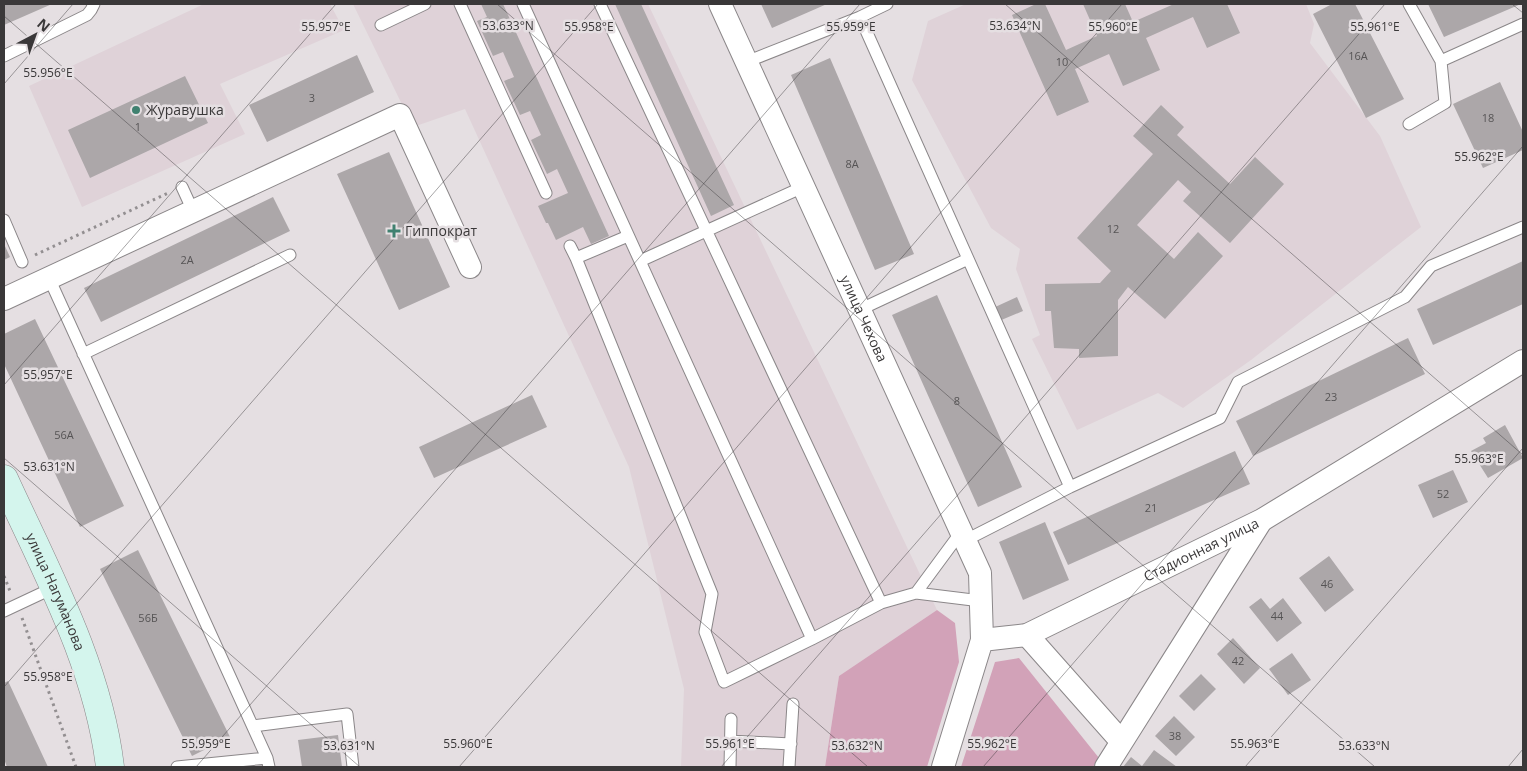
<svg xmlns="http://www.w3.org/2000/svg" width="1527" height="771" viewBox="0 0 1527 771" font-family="'Open Sans',sans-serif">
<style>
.built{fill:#dfd2d8}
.green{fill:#d2a2b8}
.building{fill:#aca7a9}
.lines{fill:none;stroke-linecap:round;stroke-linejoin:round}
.lane-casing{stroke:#8b8789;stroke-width:13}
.street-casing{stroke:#8b8789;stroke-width:24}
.secondary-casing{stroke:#8b8789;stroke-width:29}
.path{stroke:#938f91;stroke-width:3;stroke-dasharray:2.5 4;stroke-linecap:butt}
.lane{stroke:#fff;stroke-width:11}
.street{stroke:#fff;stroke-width:22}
.secondary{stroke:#d4f5ed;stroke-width:28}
.ticks{fill:none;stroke:#3a3839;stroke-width:1;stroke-opacity:0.45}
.poi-dot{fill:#408170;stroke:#e5dfe2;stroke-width:2}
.labels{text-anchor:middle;stroke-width:5;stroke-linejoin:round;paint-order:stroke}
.number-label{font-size:11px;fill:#565455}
.poi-label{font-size:14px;fill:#3a3839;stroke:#e5dfe2;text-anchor:start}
.street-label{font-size:14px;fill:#3a3839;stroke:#e5dfe2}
.ticks-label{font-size:12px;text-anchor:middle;fill:#3a3839;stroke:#e5dfe2;stroke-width:5;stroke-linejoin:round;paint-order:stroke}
</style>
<rect width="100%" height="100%" fill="#e5dfe2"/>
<path class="built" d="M 204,4 L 330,4 L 344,30 L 220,84 L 245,134 L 82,207 L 29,86 Z
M 353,4 L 648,4 L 937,610 L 839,676 L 825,767 L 681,767 L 684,689 L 629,467 L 465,109 L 413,127 Z
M 966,4 L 1306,4 L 1314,24 L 1310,43 L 1380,136 L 1421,227 L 1251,360 L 1183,408 L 1158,393 L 1077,430 L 1032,339 L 1040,335 L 1016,269 L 1020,249 L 991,228 L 912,80 L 928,21 Z"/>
<path class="green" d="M 937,610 L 955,623 L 959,662 L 927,767 L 825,767 L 839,676 Z
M 1019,658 L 1099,758 L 1093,767 L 961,767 L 995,662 Z"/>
<path class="building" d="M 4,4 L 52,4 L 4,25 Z
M 481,4 L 503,4 L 609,236 L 591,244 L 583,227 L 556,240 L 548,223 L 546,223 L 538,206 L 568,193 L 557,169 L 547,174 L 531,140 L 541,135 L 530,111 L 520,115 L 504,81 L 514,77 L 503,52 L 493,56 L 477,21 L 487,17 Z
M 615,4 L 641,4 L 734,205 L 711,216 Z
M 761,4 L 827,4 L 772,28 Z
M 1036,4 L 1045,4 L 1066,50 L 1097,36 L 1083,4 L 1125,4 L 1133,22 L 1174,4 L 1227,4 L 1240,33 L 1207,48 L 1193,17 L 1146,38 L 1160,70 L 1123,86 L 1109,54 L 1075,69 L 1089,102 L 1057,116 L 1012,15 Z
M 1332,4 L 1355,4 L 1404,99 L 1366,118 L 1313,14 Z
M 1428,4 L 1521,4 L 1444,37 Z
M 357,55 L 374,92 L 267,142 L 249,105 Z
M 830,58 L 914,254 L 875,270 L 791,75 Z
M 185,76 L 208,123 L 90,178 L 68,130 Z
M 1500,82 L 1523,132 L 1523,150 L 1483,168 L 1453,104 Z
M 1161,105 L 1184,127 L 1177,135 L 1230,184 L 1255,157 L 1284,184 L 1230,243 L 1183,201 L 1191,192 L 1178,180 L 1137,225 L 1174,259 L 1198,232 L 1223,256 L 1165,319 L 1128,287 L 1118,300 L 1118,356 L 1079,358 L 1079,349 L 1054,348 L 1051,311 L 1045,311 L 1045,284 L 1100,283 L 1111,271 L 1077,238 L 1153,154 L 1133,136 Z
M 389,152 L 450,287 L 399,310 L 337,174 Z
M 273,197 L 290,231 L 101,322 L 84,288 Z
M 4,244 L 10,257 L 4,260 Z
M 1523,261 L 1523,304 L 1433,345 L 1417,309 Z
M 937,295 L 1022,487 L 978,507 L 892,315 Z
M 1017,297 L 1023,311 L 999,321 L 993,308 Z
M 35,319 L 124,506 L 80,527 L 4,364 L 4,334 Z
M 1408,338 L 1425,374 L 1253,456 L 1236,421 Z
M 532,395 L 547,427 L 434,478 L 419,447 Z
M 1505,425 L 1523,458 L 1488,478 L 1471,451 L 1486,443 L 1483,438 Z
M 1235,451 L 1250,484 L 1068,565 L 1053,532 Z
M 1453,470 L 1468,502 L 1433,518 L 1418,485 Z
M 1045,522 L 1069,580 L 1023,600 L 999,542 Z
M 138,550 L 230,737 L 192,756 L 100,569 Z
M 1329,556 L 1354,590 L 1325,612 L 1299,578 Z
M 1261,598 L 1270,609 L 1283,598 L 1302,623 L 1277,642 L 1249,607 Z
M 1233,638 L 1260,668 L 1244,684 L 1217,654 Z
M 1292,653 L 1311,680 L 1288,695 L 1269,669 Z
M 1201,674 L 1216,689 L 1194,711 L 1179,696 Z
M 8,681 L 48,767 L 7,767 L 4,759 L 4,683 Z
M 1174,716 L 1195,737 L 1176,756 L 1155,736 Z
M 338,735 L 342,767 L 302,767 L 298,740 Z
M 1154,750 L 1177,767 L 1123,767 L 1131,757 L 1142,766 Z"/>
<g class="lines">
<g class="lane-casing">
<path id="lane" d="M 460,4 L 546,193
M 523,4 L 812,639
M 600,4 L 881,603
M 1409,4 L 1441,61 L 1523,24
M 860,17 L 887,4
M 381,25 L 425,4
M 4,56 L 87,15 L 91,10 L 94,4
M 746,62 L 860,17 L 1070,487 L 964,541
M 1409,124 L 1445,103 L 1441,61
M 182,187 L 193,211
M 4,220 L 22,262
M 570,246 L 576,258 L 712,594 L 705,632 L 724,682 L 812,639 L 881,603 L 916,593 L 961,532
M 576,258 L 628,236
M 640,261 L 803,187
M 49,278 L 267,758 L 269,767
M 859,310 L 968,259
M 83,354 L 290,255
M 1070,487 L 1220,418 L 1238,382 L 1405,297 L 1431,266 L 1523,227
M 916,593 L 981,601
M 4,611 L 53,588
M 253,726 L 347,714 L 353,767
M 730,741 L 791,744
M 177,767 L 267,758
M 730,767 L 731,719
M 789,767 L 793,704"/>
</g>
<g class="street-casing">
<g id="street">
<path id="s1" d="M 720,4 L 980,573 L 982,640"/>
<path d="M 4,299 L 400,115 L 470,267"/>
<path d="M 1027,635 L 1121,741"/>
<path id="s2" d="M 943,767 L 982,640 L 1027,635 L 1262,520 L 1523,361"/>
<path d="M 1106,767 L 1261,521"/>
</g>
</g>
<g class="secondary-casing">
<g id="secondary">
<path id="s3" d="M 4,479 C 46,571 98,665 110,767"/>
</g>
</g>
<path class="path" d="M 35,255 L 168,193
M 4,576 L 10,591
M 22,618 L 76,767"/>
<use href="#lane" class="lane"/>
<use href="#street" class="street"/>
<use href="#secondary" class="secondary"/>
</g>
<path class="ticks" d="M 497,4 L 1375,767M 1005,4 L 1523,455M 1512,4 L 1523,13M 4,16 L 868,767M 4,84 L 73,4M 4,385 L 336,4M 4,458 L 360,767M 4,687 L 598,4M 196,767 L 860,4M 459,767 L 1122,4M 721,767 L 1385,4M 983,767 L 1523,146M 1245,767 L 1523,448M 1508,767 L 1523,749"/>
<g class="poi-dot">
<circle cx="136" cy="110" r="5"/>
<path d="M391.5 223.5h5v5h5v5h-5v5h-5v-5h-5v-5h5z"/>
</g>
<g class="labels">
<g class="number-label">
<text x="1358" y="60">16А</text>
<text x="1062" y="66">10</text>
<text x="312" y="102">3</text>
<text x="1488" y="122">18</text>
<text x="138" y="131">1</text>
<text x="852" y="168">8А</text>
<text x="1113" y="233">12</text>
<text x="187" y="264">2А</text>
<text x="1331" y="401">23</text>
<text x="957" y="405">8</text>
<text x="64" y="439">56А</text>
<text x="1443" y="498">52</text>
<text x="1151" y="512">21</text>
<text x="1327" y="588">46</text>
<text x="1277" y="620">44</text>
<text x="148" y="622">56Б</text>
<text x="1238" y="665">42</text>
<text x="1175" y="740">38</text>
</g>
<g class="poi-label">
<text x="146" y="115">Журавушка</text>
<text x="405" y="236">Гиппократ</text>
</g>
<g class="street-label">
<text dy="5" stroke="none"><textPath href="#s1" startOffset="346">улица Чехова</textPath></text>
<text dy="5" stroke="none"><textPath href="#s2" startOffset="372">Стадионная улица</textPath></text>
<text dy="5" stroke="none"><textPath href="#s3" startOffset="124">улица Нагуманова</textPath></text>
</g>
</g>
<g class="ticks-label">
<text x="508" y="30">53.633°N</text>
<text x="1015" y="30">53.634°N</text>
<text x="326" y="31">55.957°E</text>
<text x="589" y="31">55.958°E</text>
<text x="1113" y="31">55.960°E</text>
<text x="1375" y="31">55.961°E</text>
<text x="851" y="31">55.959°E</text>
<text x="48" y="77">55.956°E</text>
<text x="1479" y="161">55.962°E</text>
<text x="48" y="379">55.957°E</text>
<text x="1479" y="463">55.963°E</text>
<text x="49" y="471">53.631°N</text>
<text x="48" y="681">55.958°E</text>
<text x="206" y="748">55.959°E</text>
<text x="468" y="748">55.960°E</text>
<text x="730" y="748">55.961°E</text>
<text x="992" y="748">55.962°E</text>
<text x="1255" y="748">55.963°E</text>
<text x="349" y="750">53.631°N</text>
<text x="857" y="750">53.632°N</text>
<text x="1364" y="750">53.633°N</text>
</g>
<rect width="1527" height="771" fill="none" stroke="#3a3839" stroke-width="10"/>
<g transform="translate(35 35) rotate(41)" stroke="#e5dfe2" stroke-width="4" paint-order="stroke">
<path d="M0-4L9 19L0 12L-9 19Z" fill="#3a3839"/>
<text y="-8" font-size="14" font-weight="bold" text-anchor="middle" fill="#3a3839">N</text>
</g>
</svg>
